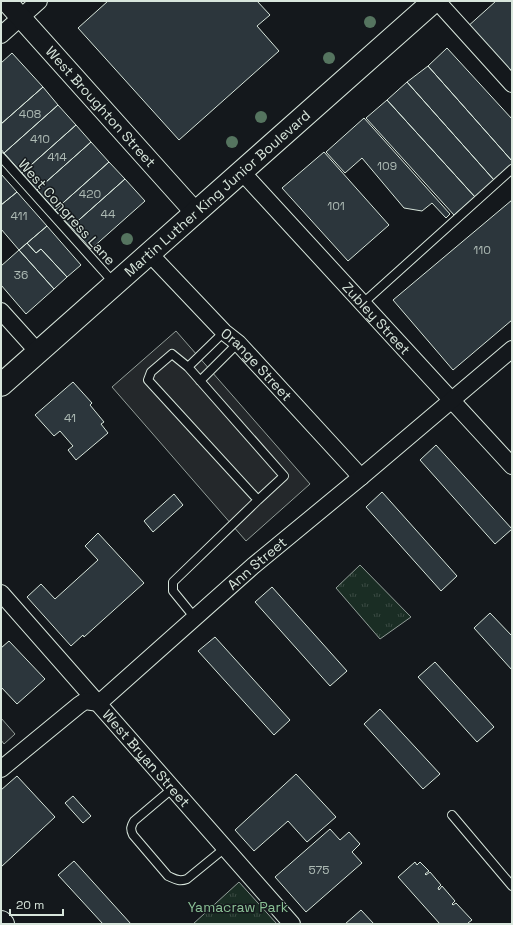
<svg xmlns="http://www.w3.org/2000/svg" width="513" height="925" viewBox="0 0 513 925" font-family="'Space Grotesk',sans-serif">
<style>
.park{fill:url(#park-tufts);stroke:#939e99}
.parking{fill:#24282b;stroke:#939e99}
.building{fill:#2c363c;stroke:#d8e6dc}
.lines{fill:none;stroke-linecap:round;stroke-linejoin:round}
.service-casing{stroke:#d8e6dc;stroke-width:10}
.minor-casing{stroke:#d8e6dc;stroke-width:18}
.tertiary-casing{stroke:#d8e6dc;stroke-width:22}
.primary-casing{stroke:#d8e6dc;stroke-width:24}
.service{stroke:#14181c;stroke-width:8}
.minor{stroke:#14181c;stroke-width:16}
.tertiary{stroke:#14181c;stroke-width:20}
.primary{stroke:#14181c;stroke-width:22}
.tree{fill:#55745f}
.labels{text-anchor:middle;stroke-width:3;stroke-linejoin:round;paint-order:stroke}
.number-label{font-size:12px;fill:#adbab4}
.street-label{font-size:14px;fill:#d8e6dc;stroke:#14181c}
.park-label{font-size:14px;fill:#8ac095;stroke:#14181c}
</style>
<defs>
<pattern id="park-tufts" width="24" height="20" patternUnits="userSpaceOnUse"><rect width="24" height="20" fill="#1a2d24"/><path d="M3 7l-1-3M5 7V3M7 7l1-3M15 17l-1-3M17 17v-4M19 17l1-3" fill="none" stroke="#3b4b43"/></pattern>
</defs>
<rect width="100%" height="100%" fill="#14181c"/>
<path class="park" d="M 360,565 L 411,617 L 380,639 L 336,588 Z
M 239,882 L 277,924 L 193,924 Z"/>
<path class="parking" d="M 176,331 L 310,484 L 246,541 L 112,387 Z
M 1,718 L 15,734 L 4,744 L 1,740 Z"/>
<path class="building" d="M 108,1 L 257,1 L 270,15 L 257,26 L 279,51 L 179,140 L 78,28 Z
M 496,1 L 512,1 L 512,79 L 466,28 Z
M 447,48 L 512,119 L 512,161 L 428,66 Z
M 12,53 L 43,87 L 1,124 L 1,63 Z
M 428,66 L 512,161 L 512,165 L 494,180 L 407,82 Z
M 407,82 L 494,180 L 475,197 L 387,100 Z
M 43,87 L 58,105 L 4,153 L 1,149 L 1,124 Z
M 387,100 L 475,197 L 454,215 L 366,118 Z
M 58,105 L 76,125 L 22,173 L 4,153 Z
M 364,118 L 450,214 L 446,218 L 432,203 L 422,211 L 404,208 L 362,158 L 345,173 L 326,152 Z
M 76,125 L 91,142 L 37,190 L 22,173 Z
M 91,142 L 109,162 L 55,210 L 37,190 Z
M 324,152 L 389,225 L 348,261 L 282,188 Z
M 109,162 L 125,179 L 71,227 L 55,210 Z
M 1,174 L 17,192 L 1,205 Z
M 125,179 L 145,201 L 91,249 L 71,227 Z
M 17,192 L 47,226 L 19,250 L 1,229 L 1,205 Z
M 512,200 L 512,320 L 453,370 L 393,300 Z
M 47,226 L 81,265 L 67,277 L 41,249 L 36,253 L 27,243 Z
M 27,243 L 36,253 L 41,249 L 67,277 L 54,289 L 19,250 Z
M 19,250 L 54,289 L 26,314 L 1,285 L 1,266 Z
M 73,382 L 92,403 L 90,405 L 104,422 L 101,424 L 108,433 L 76,460 L 68,450 L 73,446 L 60,431 L 54,436 L 35,415 Z
M 436,445 L 512,529 L 495,544 L 420,460 Z
M 382,492 L 457,576 L 441,591 L 366,507 Z
M 174,494 L 183,505 L 153,532 L 144,521 Z
M 98,533 L 144,583 L 84,637 L 83,635 L 71,646 L 27,597 L 41,584 L 55,599 L 98,560 L 85,546 Z
M 272,587 L 347,671 L 330,686 L 255,602 Z
M 490,613 L 512,636 L 512,670 L 474,628 Z
M 215,637 L 290,720 L 274,735 L 198,651 Z
M 9,641 L 45,679 L 17,704 L 1,687 L 1,648 Z
M 435,662 L 494,727 L 477,742 L 418,677 Z
M 380,709 L 440,774 L 423,789 L 364,724 Z
M 296,774 L 336,817 L 307,842 L 288,821 L 254,851 L 235,830 Z
M 17,776 L 55,817 L 1,867 L 1,790 Z
M 73,796 L 91,816 L 83,823 L 65,803 Z
M 330,829 L 340,840 L 349,832 L 360,844 L 352,852 L 362,863 L 306,912 L 275,877 Z
M 74,861 L 131,924 L 103,924 L 58,875 Z
M 415,862 L 417,865 L 420,862 L 429,871 L 425,874 L 426,875 L 430,872 L 441,885 L 438,888 L 439,890 L 442,886 L 455,901 L 452,904 L 453,905 L 456,903 L 472,920 L 468,923 L 469,924 L 440,924 L 398,877 Z
M 361,910 L 374,924 L 345,924 Z"/>
<g class="lines">
<g class="service-casing">
<path id="service" d="M 1,157 L 114,283
M 362,304 L 512,169
M 172,354 L 188,367 L 284,476 L 258,500 L 148,380 L 151,372 Z
M 188,367 L 224,332
M 200,381 L 238,343
M 195,618 L 173,591 L 173,582 L 258,500
M 173,788 L 134,821 C 131,826 130,829 133,835 L 168,876 C 175,879 179,882 187,879 L 225,848
M 452,815 L 512,886"/>
</g>
<g class="minor-casing">
<g id="minor">
<path d="M 437,1 L 512,84"/>
<path d="M 1,35 L 39,1"/>
<path id="s1" d="M 241,171 L 512,466"/>
<path id="s2" d="M 149,253 L 224,332 L 238,343 L 361,477"/>
<path d="M 1,311 L 38,352"/>
<path id="s3" d="M 1,593 L 292,924"/>
<path id="s4" d="M 1,769 L 79,705 L 85,701 L 99,703 L 253,566 L 361,477 L 512,349"/>
</g>
</g>
<g class="tertiary-casing">
<g id="tertiary">
<path id="s5" d="M 6,1 L 195,212"/>
</g>
</g>
<g class="primary-casing">
<g id="primary">
<path id="s6" d="M 1,385 L 434,1"/>
<path d="M 1,922 L 3,924"/>
</g>
</g>
<use href="#service" class="service"/>
<use href="#minor" class="minor"/>
<use href="#tertiary" class="tertiary"/>
<use href="#primary" class="primary"/>
</g>
<g class="tree">
<circle cx="370" cy="22" r="6"/>
<circle cx="329" cy="58" r="6"/>
<circle cx="261" cy="117" r="6"/>
<circle cx="232" cy="142" r="6"/>
<circle cx="127" cy="239" r="6"/>
</g>
<g class="labels">
<g class="number-label">
<text x="30" y="118">408</text>
<text x="40" y="143">410</text>
<text x="57" y="161">414</text>
<text x="387" y="170">109</text>
<text x="90" y="198">420</text>
<text x="336" y="210">101</text>
<text x="108" y="218">44</text>
<text x="19" y="220">411</text>
<text x="482" y="254">110</text>
<text x="21" y="279">36</text>
<text x="70" y="422">41</text>
<text x="319" y="874">575</text>
</g>
<g class="street-label">
<text dy="5" stroke="none"><textPath href="#s5" startOffset="142">West Broughton Street</textPath></text>
<text dy="5" stroke="none"><textPath href="#s6" startOffset="289">Martin Luther King Junior Boulevard</textPath></text>
<text transform="translate(67 212) rotate(48)" y="5">West Congress Lane</text>
<text dy="5" stroke="none"><textPath href="#s1" startOffset="200">Zubley Street</textPath></text>
<text dy="5" stroke="none"><textPath href="#s2" startOffset="155">Orange Street</textPath></text>
<text dy="5" stroke="none"><textPath href="#s4" startOffset="333">Ann Street</textPath></text>
<text dy="5" stroke="none"><textPath href="#s3" startOffset="220">West Bryan Street</textPath></text>
</g>
<g class="park-label">
<text x="238" y="912">Yamacraw Park</text>
</g>
</g>
<rect width="513" height="925" fill="none" stroke="#d8e6dc" stroke-width="4"/>
<path d="M10 909v6h53v-6" fill="none" stroke="#d8e6dc" stroke-width="2"/>
<text x="16" y="909" font-size="12" fill="#d8e6dc" stroke="#14181c" stroke-width="3" paint-order="stroke">20 m</text>
</svg>
